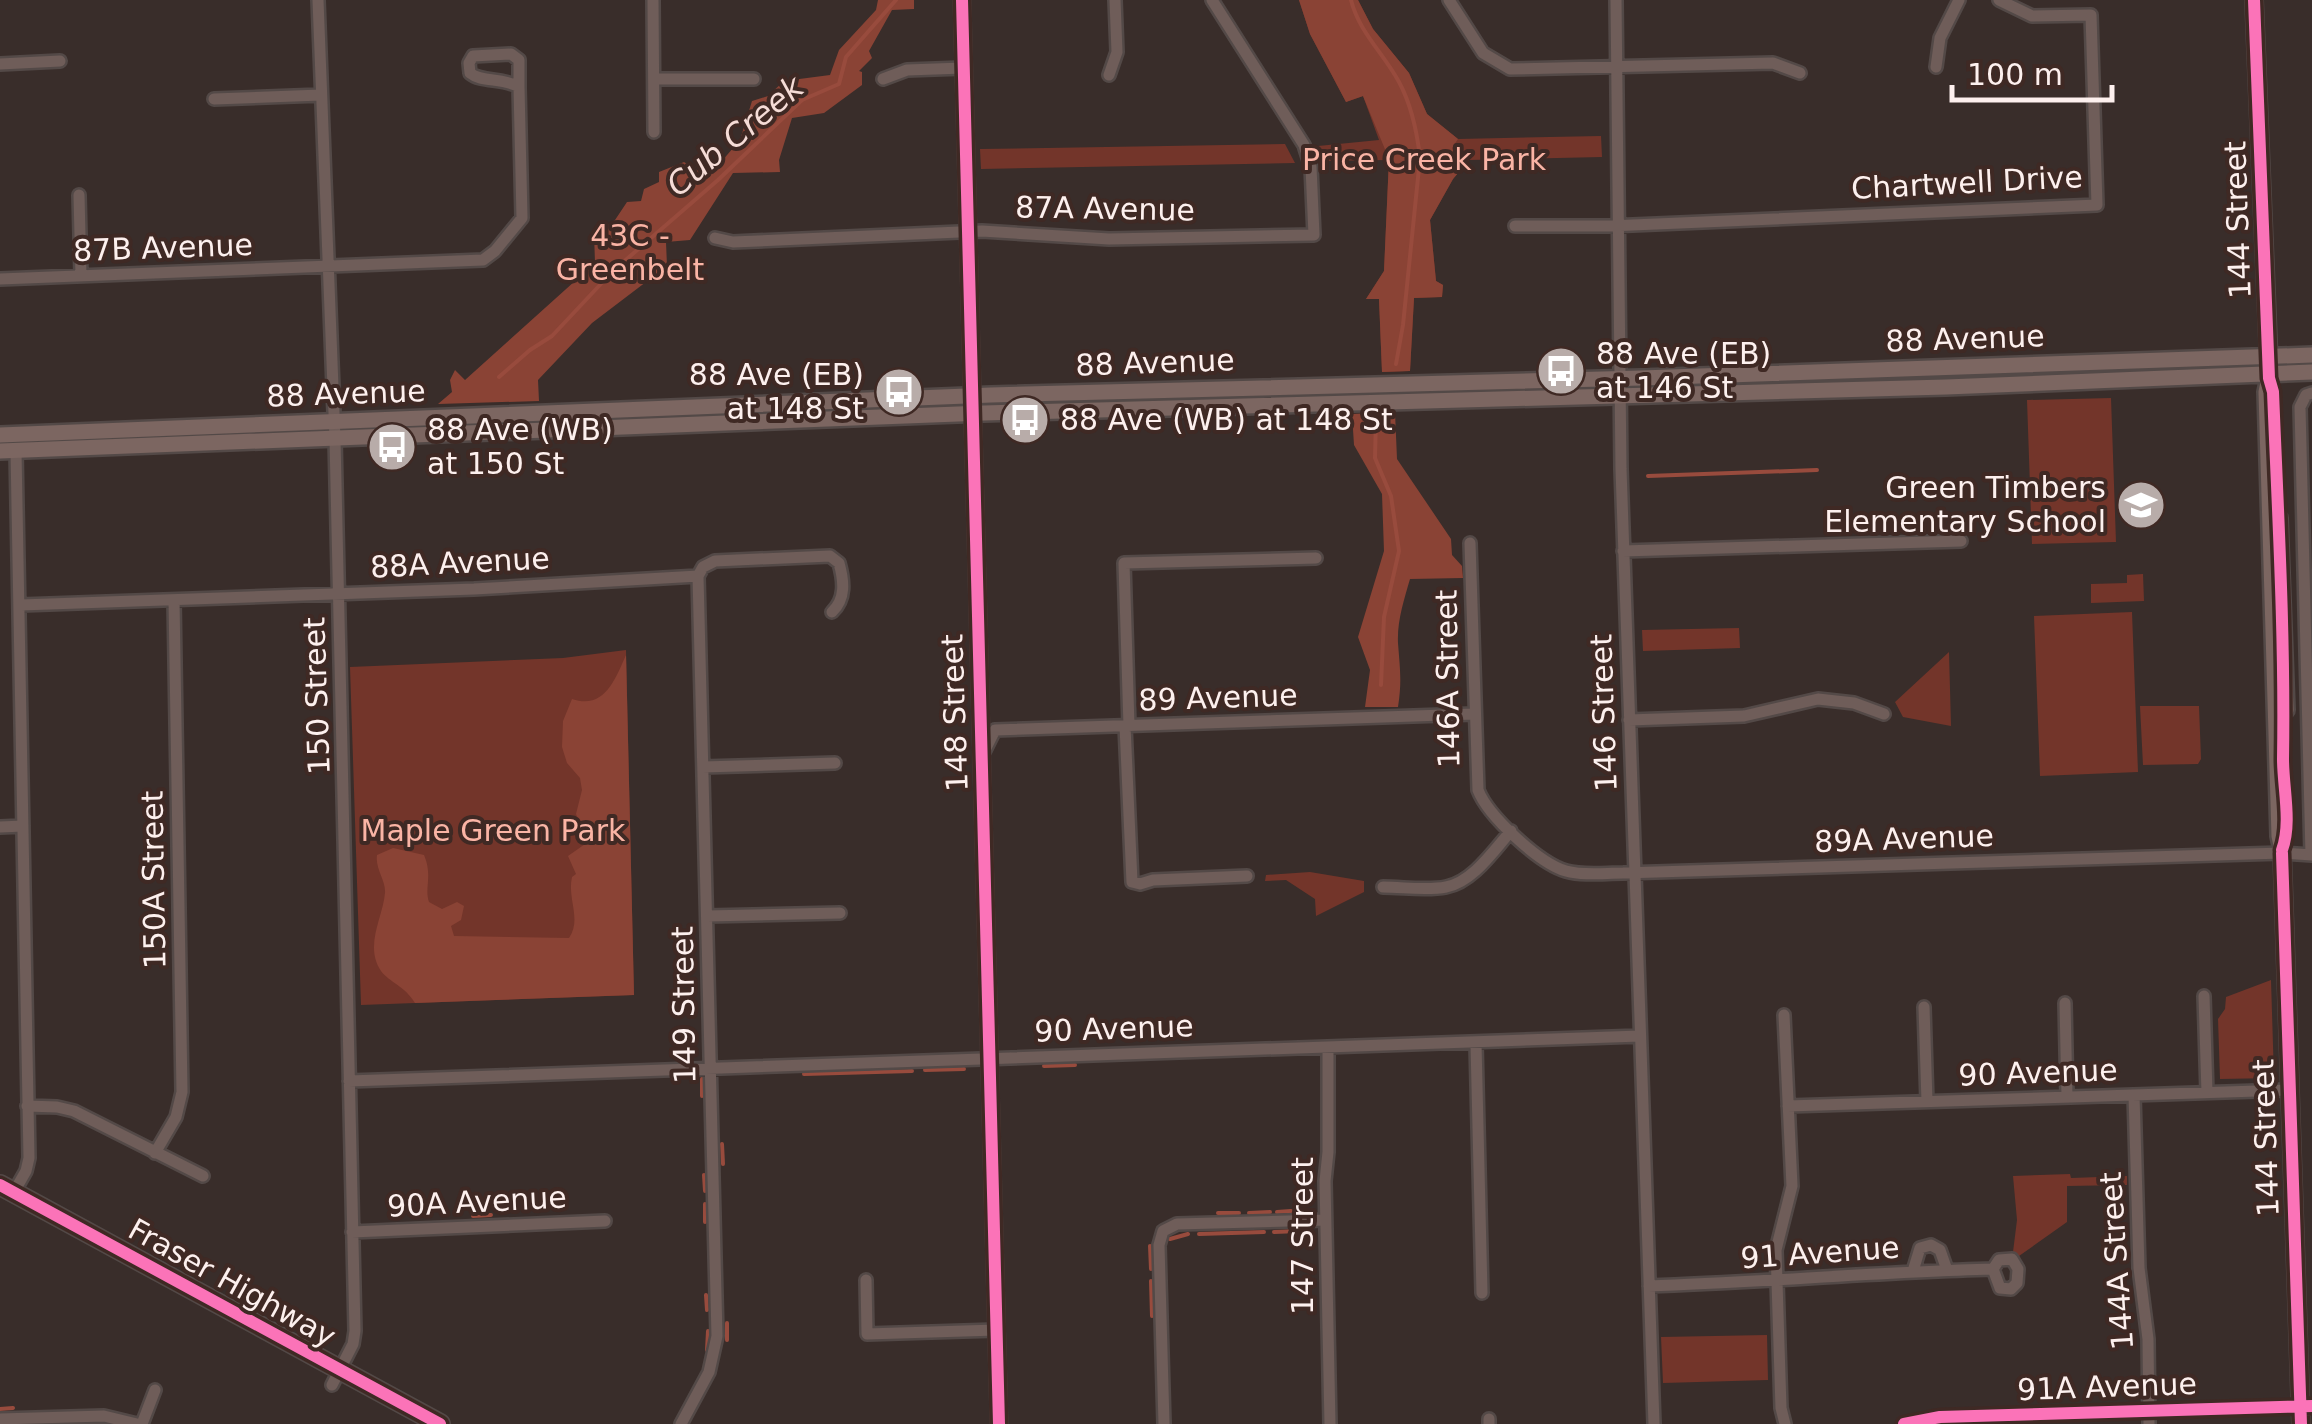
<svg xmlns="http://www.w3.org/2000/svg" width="2312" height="1424" viewBox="0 0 2312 1424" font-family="'DejaVu Sans',sans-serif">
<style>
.green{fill:#73352a}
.forest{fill:#8a4335}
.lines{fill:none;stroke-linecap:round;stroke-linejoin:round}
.stream{stroke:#984b3d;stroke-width:4}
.minor-casing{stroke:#534947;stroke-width:16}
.tertiary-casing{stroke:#534947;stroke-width:19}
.secondary-casing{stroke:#534947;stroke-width:20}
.primary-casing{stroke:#534947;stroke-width:22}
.minor{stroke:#6f5d59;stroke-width:11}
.tertiary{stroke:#6f5d59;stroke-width:14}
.secondary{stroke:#7c6661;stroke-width:15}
.primary{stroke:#7a635f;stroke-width:18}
.cycleway-casing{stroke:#3f2924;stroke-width:19}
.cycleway{stroke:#fb73b8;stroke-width:12}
.labels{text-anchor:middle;stroke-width:8;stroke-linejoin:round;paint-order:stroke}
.park-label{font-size:30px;fill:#fab4a5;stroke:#3f2924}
.street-label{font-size:30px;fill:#fdf0ee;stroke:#3f2924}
.poi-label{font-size:30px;fill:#fdf0ee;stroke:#3f2924;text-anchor:start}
.water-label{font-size:32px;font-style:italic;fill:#f5dcd7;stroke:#3f2924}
</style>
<rect width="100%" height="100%" fill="#392d2a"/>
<path class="green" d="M 1299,0 L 1358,0 L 1373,29 L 1409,73 L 1427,114 L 1458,139 L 1601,136 L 1602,157 L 1469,160 L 1453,179 L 1430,220 L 1436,281 L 1443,285 L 1442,297 L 1414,298 L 1410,371 L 1382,372 L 1379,299 L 1366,299 L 1384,271 L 1389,160 L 1322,161 L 1318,146 L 1379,140 L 1363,96 L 1346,102 L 1310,34 Z
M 1285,144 L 1295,163 L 981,169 L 980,149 Z
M 2111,398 L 2116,542 L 2032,544 L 2027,400 Z
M 2143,574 L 2144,601 L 2091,603 L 2091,584 L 2127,583 L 2127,575 Z
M 2132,612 L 2138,772 L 2040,776 L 2034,616 Z
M 1739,628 L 1740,648 L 1643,651 L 1642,630 Z
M 626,650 L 634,995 L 361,1005 L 350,667 L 563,658 Z
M 1949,652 L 1951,726 L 1903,717 L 1895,702 Z
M 2140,706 L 2199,706 L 2201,759 L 2198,764 L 2143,765 Z
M 1310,872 L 1364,881 L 1364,892 L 1316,916 L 1315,899 L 1286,880 L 1265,881 L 1266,875 Z
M 2271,980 L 2274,1078 L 2220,1079 L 2218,1019 L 2225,1009 L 2226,997 Z
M 2070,1174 L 2071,1178 L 2127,1176 L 2127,1185 L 2067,1186 L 2067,1222 L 2019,1256 L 2013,1252 L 2017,1220 L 2013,1176 Z
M 1767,1335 L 1768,1380 L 1663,1383 L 1661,1337 Z"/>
<path class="forest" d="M 878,0 L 914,0 L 914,9 L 892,10 L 869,51 L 872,58 L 859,71 L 862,72 L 862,85 L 824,113 L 792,118 L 779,160 L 780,172 L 733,173 L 690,240 L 666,242 L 667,266 L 592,323 L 538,380 L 539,401 L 438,404 L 452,392 L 450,380 L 455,370 L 465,380 L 595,263 L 594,233 L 615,220 L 627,202 L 641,201 L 644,189 L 659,182 L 659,172 L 684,162 L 708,177 L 740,140 L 752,101 L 768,96 L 784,81 L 830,75 L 839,50 L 876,10 Z
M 1299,0 L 1358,0 L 1373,29 L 1409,73 L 1427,114 L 1458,139 L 1452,148 L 1454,154 L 1469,160 L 1453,179 L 1430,220 L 1436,281 L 1443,285 L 1442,297 L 1414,298 L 1410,371 L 1382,372 L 1379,299 L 1366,299 L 1384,271 L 1389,159 L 1363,96 L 1346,102 L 1310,34 Z
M 1395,412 L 1397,459 L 1451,539 L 1452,555 L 1462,566 L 1463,578 L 1410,579 C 1404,600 1397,621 1398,643 C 1400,669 1402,681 1398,707 L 1365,707 L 1370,670 L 1358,637 L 1384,551 L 1382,494 L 1354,445 L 1352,414 Z
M 626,655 L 634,995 L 415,1003 C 404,985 390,983 381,971 C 364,946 383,917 385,893 C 386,880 375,869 377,855 L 393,848 L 424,855 C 433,876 424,888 429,902 L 442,909 L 457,902 L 464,906 L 461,920 L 451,926 L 454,936 L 569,938 C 582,919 567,899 572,877 L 576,874 L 568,856 L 588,842 L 576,814 L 582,790 L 580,778 L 567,763 L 562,747 L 563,721 L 572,699 C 604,710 615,680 626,655 Z"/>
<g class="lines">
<path class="stream" d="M 1351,0 C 1359,32 1384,54 1399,82 C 1412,106 1417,131 1420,158 L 1403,325 L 1396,364
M 499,377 L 530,350 L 552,336 L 613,271 L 718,180 L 802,100 L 839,84 L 846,57 L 896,0
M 1376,417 L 1375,458 L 1391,496 L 1399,551 L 1384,617 L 1381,685
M 1648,476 L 1817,470
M 1044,1066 L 1075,1065
M 925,1070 L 964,1069
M 804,1074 L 912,1071
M 702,1079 L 702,1096
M 722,1144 L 723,1164
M 704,1175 L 705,1191
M 705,1204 L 705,1222
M 1277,1212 L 1291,1211
M 1218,1213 L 1239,1213
M 1249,1213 L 1270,1212
M 473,1216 L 491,1215
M 1274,1232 L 1299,1231
M 1199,1234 L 1264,1232
M 1170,1239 L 1188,1234
M 1150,1246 L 1151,1269
M 1151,1281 L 1152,1316
M 706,1295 L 707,1310
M 727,1323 L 727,1340
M 707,1350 L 708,1331
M 0,1409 L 13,1408"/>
<g class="minor-casing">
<path id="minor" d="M 318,0 L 335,439 L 355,1331 L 353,1344 L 332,1385
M 653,0 L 654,132
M 1449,0 L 1483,53 L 1510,69 L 1773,63 L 1800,73
M 1616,0 L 1621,469 L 1654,1424
M 511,54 L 519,60 L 519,87 C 502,77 482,83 470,73 L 469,63 L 473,56 Z
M 0,64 L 60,61
M 1936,67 L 1940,38 L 1959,0
M 1109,75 L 1117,52 L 1115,0
M 656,79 L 754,79
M 883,79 L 907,70 L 963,68
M 214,99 L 321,95
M 79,195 L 81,276
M 1515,226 L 1609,226 L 2097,205 L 2091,15 L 2032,16 L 1999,0
M 715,238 L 733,242 L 982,231 L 1109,239 L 1314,235 L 1311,167 L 1304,145 L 1212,0
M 0,279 L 483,260 L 495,251 L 522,218 L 519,87
M 1470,543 L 1478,790 C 1488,816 1539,863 1566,871 C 1584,876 1604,873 1623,873 L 2282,853 L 2312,855
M 1623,551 L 1961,541
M 698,576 L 703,567 L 715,561 L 830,556 L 839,563 C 844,581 846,599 832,612
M 21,605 L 474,589 L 698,576
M 1629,720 L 1744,716 L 1818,699 L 1854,703 L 1884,714
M 1125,726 L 1132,882 L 1140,884 L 1153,880 L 1247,876
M 1129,726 L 1124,563 L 1316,558
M 983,754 L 995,730 L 1474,714
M 703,767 L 835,763
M 0,827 L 23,826
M 2311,855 L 2300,407 L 2306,395 L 2312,393
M 1383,887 C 1403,887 1427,891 1446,887 C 1473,882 1494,850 1511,831
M 707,916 L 840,913
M 2204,996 L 2207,1093
M 2065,1003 L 2067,1097
M 1924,1007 L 1927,1102
M 1784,1015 L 1792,1186 L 1776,1250 L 1781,1408 L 1785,1424
M 1476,1044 L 1482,1293
M 1328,1048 L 1328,1152 L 1325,1181 L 1330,1424
M 349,1081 L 1640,1036
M 2134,1095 L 2139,1268 L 2148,1339 L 2149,1424
M 27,1106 L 57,1107 L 74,1111 L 203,1176
M 1788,1106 L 2290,1090
M 155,1153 L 176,1117 L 182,1092 L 174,600
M 14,1192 L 26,1171 L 29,1158 L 16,451
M 352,1232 L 605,1221
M 1913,1271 L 1920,1248 L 1931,1245 L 1940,1250 L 1947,1270
M 866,1280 L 867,1334 L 996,1330
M 1649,1286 C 1764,1282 1878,1272 1993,1269 L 2000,1288 L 2011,1289 L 2017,1283 L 2018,1269 L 2012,1259 L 1999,1260 L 1993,1269
M 0,1419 L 104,1416 L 137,1424
M 1489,1419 L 1489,1424
M 142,1424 L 155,1390
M 681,1424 L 709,1372 L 717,1336 L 698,576
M 1164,1424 L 1159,1245 L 1163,1231 L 1177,1224 L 1325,1220
M 1904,1424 L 1940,1417 L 2312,1406"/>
</g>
<g class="tertiary-casing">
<path id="tertiary" d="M 962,0 L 999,1424"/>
</g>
<g class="secondary-casing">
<path id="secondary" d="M 2254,0 L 2269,366
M 2269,378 L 2266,392 L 2279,836 L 2282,850 L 2301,1424
M 0,435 L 991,395 L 1641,378 L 2312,355
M 0,451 L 984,413 L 1946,387 L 2312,372
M 2279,518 L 2286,710"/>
</g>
<g class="primary-casing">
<path id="primary" d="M 0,1185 L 440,1424"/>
</g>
<use href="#minor" class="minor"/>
<use href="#tertiary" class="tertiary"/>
<use href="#secondary" class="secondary"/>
<use href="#primary" class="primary"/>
<g class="cycleway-casing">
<path id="cycleway" d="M 962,0 L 999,1424
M 2254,0 L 2269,378 L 2273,392 C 2278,515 2285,636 2283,759 C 2283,788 2292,823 2282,850
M 2282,853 L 2301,1424
M 0,1185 L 440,1424
M 1904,1424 L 1940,1417 L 2312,1406"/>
</g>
<use href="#cycleway" class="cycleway"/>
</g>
<defs>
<g id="bus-disc" transform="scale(2.5)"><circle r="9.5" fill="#b8aca9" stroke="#3f2924"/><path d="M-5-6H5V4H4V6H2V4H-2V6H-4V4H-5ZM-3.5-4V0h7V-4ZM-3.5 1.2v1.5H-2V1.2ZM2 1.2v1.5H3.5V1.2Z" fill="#fff"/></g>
<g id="school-disc" transform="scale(2.5)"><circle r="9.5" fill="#b8aca9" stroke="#3f2924"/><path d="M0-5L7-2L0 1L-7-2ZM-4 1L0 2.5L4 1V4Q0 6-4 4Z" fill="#fff"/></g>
</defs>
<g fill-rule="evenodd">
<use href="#bus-disc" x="1561" y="371"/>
<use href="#bus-disc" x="899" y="392"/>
<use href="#bus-disc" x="1025" y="420"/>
<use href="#bus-disc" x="392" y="447"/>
<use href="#school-disc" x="2141" y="505"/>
</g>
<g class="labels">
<g class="park-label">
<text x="1424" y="170">Price Creek Park</text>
<text x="630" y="246">43C -<tspan x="630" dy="34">Greenbelt</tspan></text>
<text x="493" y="841">Maple Green Park</text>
</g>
<g class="street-label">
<text transform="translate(1967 183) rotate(-3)" y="10">Chartwell Drive</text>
<text transform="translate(1105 209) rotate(1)" y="10">87A Avenue</text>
<text transform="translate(2238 220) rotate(-92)" y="10">144 Street</text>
<text transform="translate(163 248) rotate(-2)" y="10">87B Avenue</text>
<text transform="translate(1965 339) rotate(-2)" y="10">88 Avenue</text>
<text transform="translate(1155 363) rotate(-2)" y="10">88 Avenue</text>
<text transform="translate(346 394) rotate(-2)" y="10">88 Avenue</text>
<text transform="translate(460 563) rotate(-3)" y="10">88A Avenue</text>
<text transform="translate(1448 679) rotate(-91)" y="10">146A Street</text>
<text transform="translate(317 696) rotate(-92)" y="10">150 Street</text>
<text transform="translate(1218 698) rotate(-2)" y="10">89 Avenue</text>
<text transform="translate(955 713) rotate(-92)" y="10">148 Street</text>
<text transform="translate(1604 713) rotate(-92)" y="10">146 Street</text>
<text transform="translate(1904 839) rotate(-2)" y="10">89A Avenue</text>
<text transform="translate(154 880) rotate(-91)" y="10">150A Street</text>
<text transform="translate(684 1005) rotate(-91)" y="10">149 Street</text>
<text transform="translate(1114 1029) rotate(-2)" y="10">90 Avenue</text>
<text transform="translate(2038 1073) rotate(-2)" y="10">90 Avenue</text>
<text transform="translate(2266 1138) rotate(-92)" y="10">144 Street</text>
<text transform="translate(477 1202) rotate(-3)" y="10">90A Avenue</text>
<text transform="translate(1303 1236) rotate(-90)" y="10">147 Street</text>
<text transform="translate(1820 1253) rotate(-4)" y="10">91 Avenue</text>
<text transform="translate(2117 1261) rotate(-94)" y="10">144A Street</text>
<text transform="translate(232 1283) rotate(29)" y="10">Fraser Highway</text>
<text transform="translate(2107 1387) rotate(-2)" y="10">91A Avenue</text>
</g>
<g class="poi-label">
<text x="1596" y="364">88 Ave (EB)<tspan x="1596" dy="34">at 146 St</tspan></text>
<text x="864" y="385" text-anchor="end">88 Ave (EB)<tspan x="864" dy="34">at 148 St</tspan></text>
<text x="1060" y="430">88 Ave (WB) at 148 St</text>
<text x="427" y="440">88 Ave (WB)<tspan x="427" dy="34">at 150 St</tspan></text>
<text x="2106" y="498" text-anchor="end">Green Timbers<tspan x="2106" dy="34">Elementary School</tspan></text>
</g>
<g class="water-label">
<text transform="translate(735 136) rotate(-40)" y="11">Cub Creek</text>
</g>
</g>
<path d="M1952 85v15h160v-15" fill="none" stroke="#fdf0ee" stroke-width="5"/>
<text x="1967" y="85" font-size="30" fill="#fdf0ee" stroke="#3f2924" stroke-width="8" paint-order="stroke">100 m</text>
</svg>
